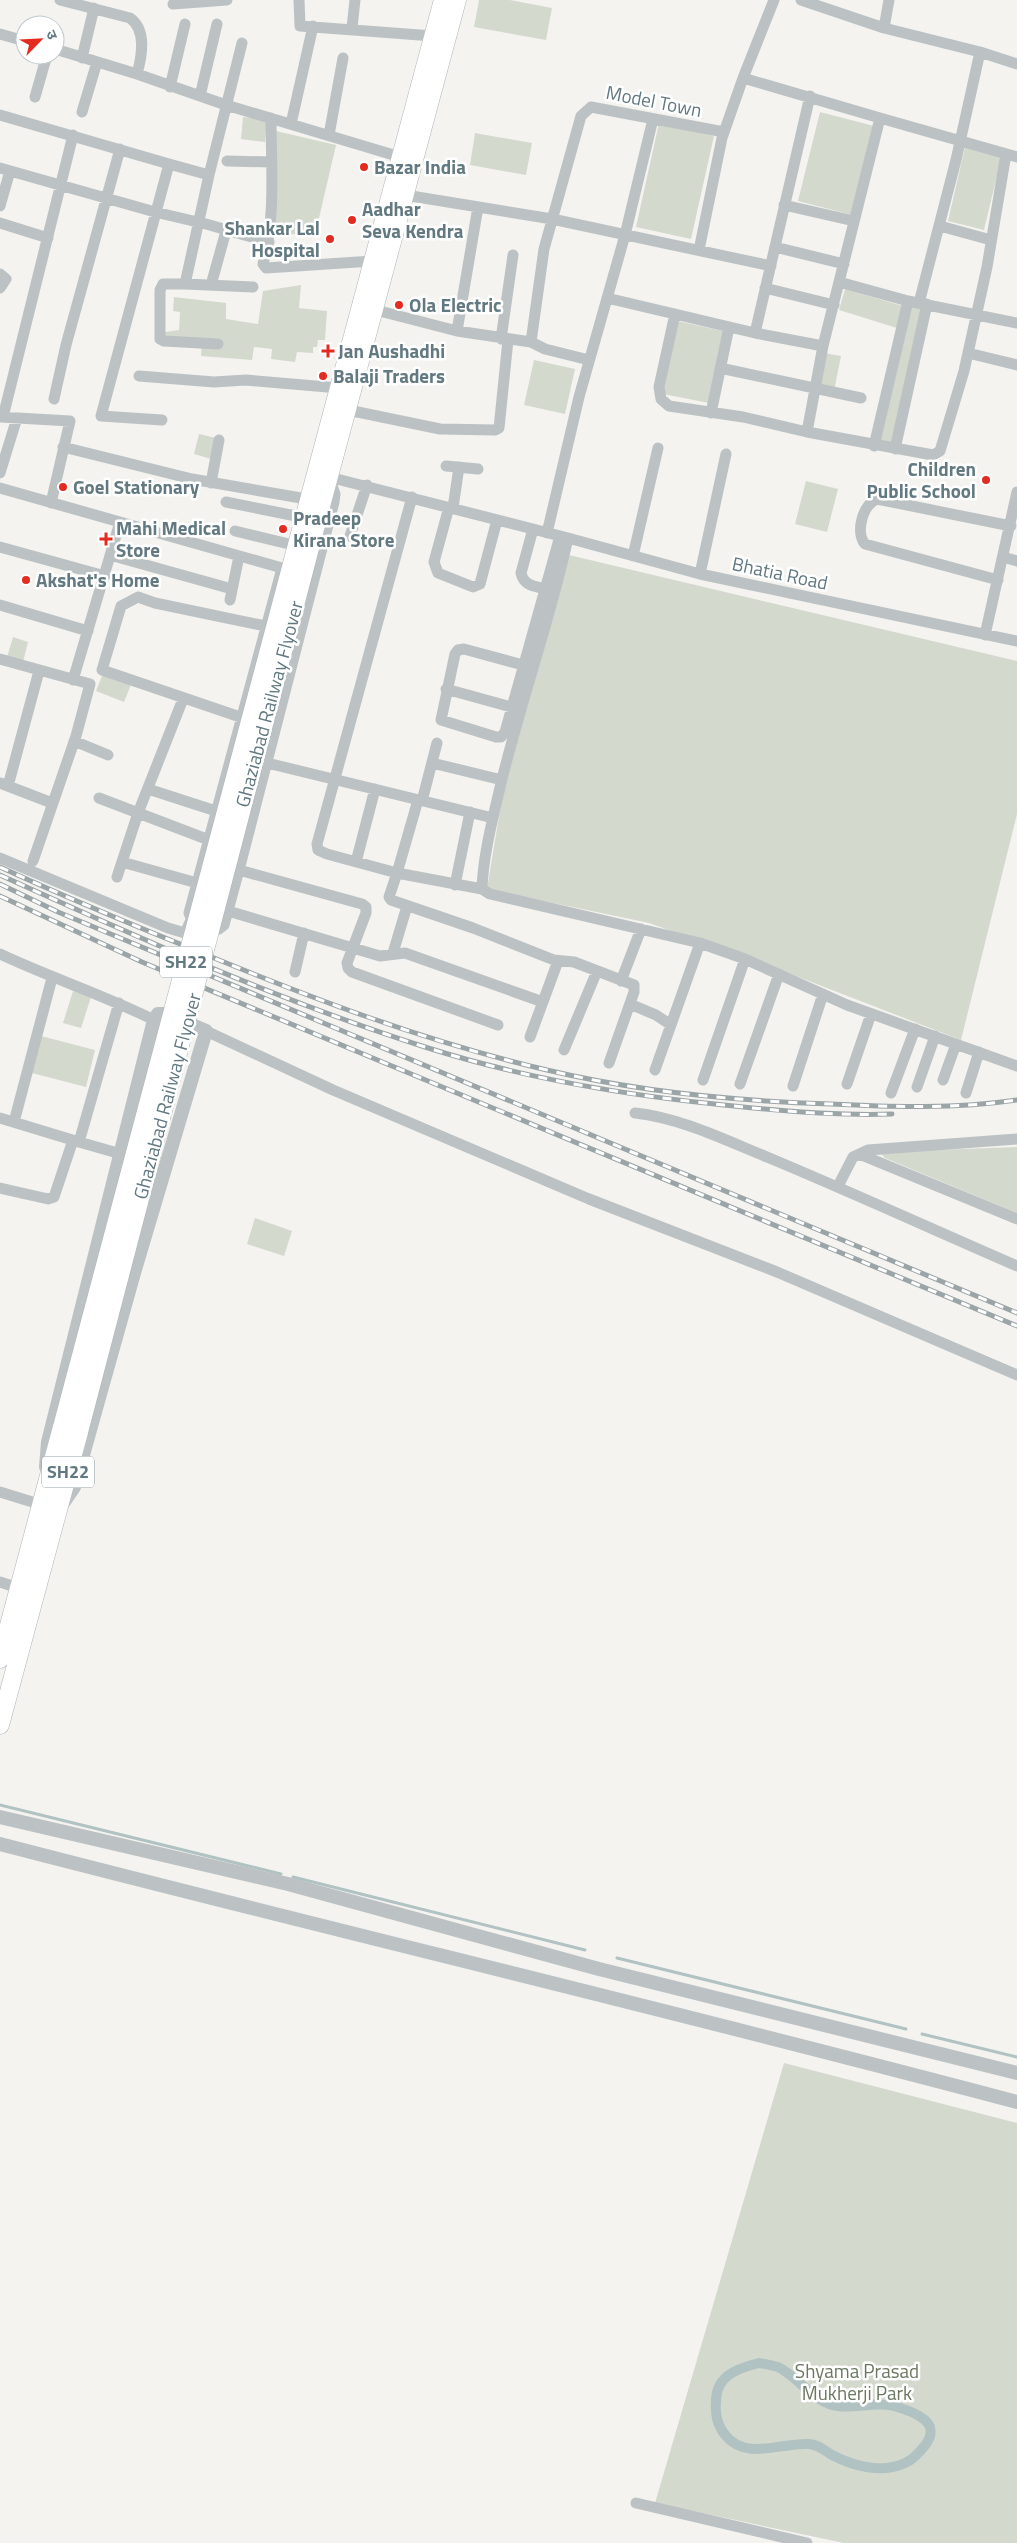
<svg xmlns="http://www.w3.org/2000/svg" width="1017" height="2543" viewBox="0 0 1017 2543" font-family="'Titillium Web','Noto Sans Devanagari',sans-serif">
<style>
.green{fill:#d4d9ce}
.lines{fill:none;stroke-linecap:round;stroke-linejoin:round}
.stream{stroke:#b1c2c3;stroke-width:3}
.canal{stroke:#b1c2c3;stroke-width:10}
.trunk-casing{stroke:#b0b5b7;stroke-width:19}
.minor{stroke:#bcc2c4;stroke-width:11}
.tertiary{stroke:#bcc2c4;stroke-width:14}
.trunk{stroke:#fff;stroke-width:18}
.rail-casing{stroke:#9ba5a8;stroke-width:5}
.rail{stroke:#fff;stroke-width:3;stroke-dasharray:9;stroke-linecap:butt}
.trunk-bridge-casing{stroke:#b0b5b7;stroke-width:19;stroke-linecap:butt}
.trunk-bridge{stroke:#fff;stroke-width:18}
.poi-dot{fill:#e32b20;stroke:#fff;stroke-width:2}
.labels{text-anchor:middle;stroke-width:5;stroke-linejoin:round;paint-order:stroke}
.shield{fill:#fff;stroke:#91a1a7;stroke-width:1}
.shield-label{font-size:18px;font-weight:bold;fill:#627981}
.street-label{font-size:19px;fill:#627981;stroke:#fff}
.poi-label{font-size:19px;font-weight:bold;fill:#627981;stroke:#fff;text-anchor:start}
.park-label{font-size:19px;fill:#6a7861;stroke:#fff}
</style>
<rect width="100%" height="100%" fill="#f4f3ef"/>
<path class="green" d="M 479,0 L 510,0 L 552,8 L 546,40 L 474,27 Z
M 820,112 L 874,126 L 852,215 L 798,201 Z
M 243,117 L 267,120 L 265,142 L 241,139 Z
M 659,123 L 714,136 L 691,239 L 636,227 Z
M 276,131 L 336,145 L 316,231 L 273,237 Z
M 475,133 L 532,143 L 526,175 L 470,165 Z
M 965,147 L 1002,155 L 984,230 L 948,221 Z
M 301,285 L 299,308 L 327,311 L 325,340 L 318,340 L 317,347 L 313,347 L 313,353 L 297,352 L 295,362 L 271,359 L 272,349 L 254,347 L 252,360 L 201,356 L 202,340 L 165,339 L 165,332 L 179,330 L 180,312 L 173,311 L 174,297 L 226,303 L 226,319 L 258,324 L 263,291 Z
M 845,289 L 903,306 L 897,328 L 839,310 Z
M 909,304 L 925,308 L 895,444 L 877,442 Z
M 677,321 L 723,331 L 709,403 L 663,394 Z
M 824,353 L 841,356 L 834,391 L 817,387 Z
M 534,360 L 575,369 L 565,414 L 524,405 Z
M 199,434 L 216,438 L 211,459 L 194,454 Z
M 806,481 L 838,489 L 827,532 L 795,524 Z
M 569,555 L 1017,661 L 1017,814 L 961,1040 L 783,971 L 649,923 L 487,889 L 501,804 L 536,669 Z
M 13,637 L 28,642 L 23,662 L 7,657 Z
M 104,671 L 132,682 L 124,702 L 96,691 Z
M 73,991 L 91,997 L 81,1028 L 63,1023 Z
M 41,1036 L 95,1050 L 86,1087 L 32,1073 Z
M 1017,1147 L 1017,1213 L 885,1158 L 880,1152 Z
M 255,1218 L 292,1231 L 284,1256 L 247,1244 Z
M 784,2063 L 1017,2123 L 1017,2543 L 844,2543 L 655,2503 Z"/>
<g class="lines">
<path class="stream" d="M 0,1805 L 281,1874
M 293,1877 L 585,1950
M 617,1958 L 906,2029
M 922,2034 L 1017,2057"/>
<path class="canal" d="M 759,2363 C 765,2364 772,2365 778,2367 C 799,2377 812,2402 837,2406 C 855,2409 876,2401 894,2406 C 915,2412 946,2423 922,2449 C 917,2455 912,2460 905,2463 C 882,2474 853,2466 832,2455 C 824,2450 819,2445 809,2444 C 782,2442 747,2461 726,2436 C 717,2425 715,2415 716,2401 C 716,2375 739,2368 759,2363 Z"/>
<g class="trunk-casing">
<path id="trunk" d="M 310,496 L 443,0
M 321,506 L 457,0
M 0,1659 L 62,1427
M 0,1725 L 79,1432"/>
</g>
<path class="minor" d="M 60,0 L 130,18 C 147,30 142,56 137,74 L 226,105 L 407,159
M 299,0 L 300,26 L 433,36
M 801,0 L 884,28 L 980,52 L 1017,64
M 173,4 L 227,0
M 352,28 L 355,0
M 884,28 L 889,0
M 0,34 L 25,41
M 55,49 L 137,74
M 82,58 L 94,8
M 743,78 L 880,118 L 823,346 L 807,432 L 933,455 L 940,451 L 964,371 L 987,267 L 1006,154
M 170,87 L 185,24
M 200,96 L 217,24
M 810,96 L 755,333 L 823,346
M 35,97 L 47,55
M 82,112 L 97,62
M 0,115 L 169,164
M 271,118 C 271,166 276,216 263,264 L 266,268 L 373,261
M 880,118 L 1017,157
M 291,124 L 313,26
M 329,135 L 343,58
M 227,161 L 271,162
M 0,168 L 155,212 L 206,224 L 269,242
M 209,175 L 185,284 L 253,287
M 405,195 L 552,219 L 771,266
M 784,205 L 854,221
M 0,206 L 10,171
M 0,223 L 48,238
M 940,226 L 991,240
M 775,247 L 844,264
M 699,250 L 722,138 L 743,78 L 774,0
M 0,274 L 6,279 L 0,288
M 839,282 L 908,301 L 1017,323
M 185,284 L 163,284 L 160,290 L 160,339 L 164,341 L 218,344
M 211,285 L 226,231
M 765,288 L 834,305
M 607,298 L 755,333
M 919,303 L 956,160 L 980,52
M 368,308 L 457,331 L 531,342 L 545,349 L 589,360
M 675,314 L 659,387 L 661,399 L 669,406 L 743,417 L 807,432
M 457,331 L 478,207
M 501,339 L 513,255
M 531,342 L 544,249 L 581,116 L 591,107 L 724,132
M 968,353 L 1017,365
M 720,368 L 861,398
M 139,376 L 214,382 L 246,380 L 339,388
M 54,399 L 66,345 L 120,149
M 348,410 L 440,429 L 495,430 L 499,428 L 508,340
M 711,413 L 729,327
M 0,417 L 70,421 L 51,503
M 3,417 L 73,135
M 162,420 L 101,416 L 169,164 L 209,175 L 242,43
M 874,446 L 908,301
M 63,447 L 192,479 L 301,498
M 895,449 L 927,304
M 446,466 L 478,469
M 0,473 L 17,418
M 329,477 L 568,538 C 549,625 518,709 498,796 C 491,826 483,858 482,889 L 490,894 L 700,943 L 745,959 L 847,1005 L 1017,1066
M 211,483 L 219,440
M 0,488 L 282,568
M 412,497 L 317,844 L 318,850 L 327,854 L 397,873 L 389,897 L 391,900 L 473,928 L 554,960 L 574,962 L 634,985 L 634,992 L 609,1063
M 226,502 L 296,516
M 449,507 L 434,562 L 438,573 L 473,587 L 480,584 L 497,520
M 453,508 L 459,467
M 533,529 L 521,573 C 524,586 534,586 546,589
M 235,531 L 289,544
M 547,533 L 579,397 L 625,235 L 653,119
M 350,536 L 367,485
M 568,538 L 700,574 L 1017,641
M 0,547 L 105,576
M 110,555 L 232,589
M 633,556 L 658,448
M 1003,557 L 1017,561
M 281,572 L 189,913 L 191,918 L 219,929 L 224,925 L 239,870 L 334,502 L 335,494 L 329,477
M 700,574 L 726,454
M 998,580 L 865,544 C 855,532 863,504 877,499 L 1011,526
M 230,600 L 239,556
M 0,605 L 88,631
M 985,635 L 1017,492
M 0,659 L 90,684 L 76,736 L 33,861
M 523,665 L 464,649 L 458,650 L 455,654 L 441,720 L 496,737 L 501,737 L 505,732 L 560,536
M 73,680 L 120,522
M 446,689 L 511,707
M 246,719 L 102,670 L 121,606 L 138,597 L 155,603 L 265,626
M 74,741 L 108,755
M 267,763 L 493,818
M 432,763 L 502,780
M 0,783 L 52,803
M 8,786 L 39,671
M 148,789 L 216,811
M 99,798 L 209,840
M 418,800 L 397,873 L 482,889
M 422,801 L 437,743
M 0,858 L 168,928 L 185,933 L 191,920
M 122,862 L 197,883
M 356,862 L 375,789
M 239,870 L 362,904 L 366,907 L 366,913 L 347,963 L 348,968 L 352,972 L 498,1025
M 117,877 L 138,813 L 183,699
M 455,885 L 470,812
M 228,911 L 380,956 L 405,953 L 543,1002
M 393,953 L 407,906
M 0,954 C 51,978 104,995 154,1020
M 295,972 L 304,933
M 621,981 L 641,929
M 119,1003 L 79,1142 L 128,1156
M 630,1004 L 656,1015 L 671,1025
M 206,1031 L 333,1090 L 589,1199 L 777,1272 L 1017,1375
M 530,1037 L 558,961
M 564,1050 L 597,971
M 655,1070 L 700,943
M 703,1080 L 745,959
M 943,1080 L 956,1044
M 740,1084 L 779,974
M 847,1084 L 871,1014
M 793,1086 L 823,994
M 917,1087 L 935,1036
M 891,1093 L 915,1029
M 966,1093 L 979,1052
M 635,1113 C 681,1118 725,1140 767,1157 C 851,1192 934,1230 1017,1266
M 0,1118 L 79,1142
M 14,1122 L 52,978
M 859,1154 L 1017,1219
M 838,1186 L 853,1157 L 868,1150 L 1017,1139
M 0,1188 L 48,1199 L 54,1197 L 73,1140
M 0,1492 L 42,1505
M 0,1582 L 24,1590
M 636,2503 L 807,2543"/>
<path class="tertiary" d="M 46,1467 L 48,1442 L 154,1020 L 158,1014 L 166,1014 L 206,1031 L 134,1273 L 74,1487 L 61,1506
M 0,1817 L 288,1884 L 599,1969 L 1017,2073
M 0,1844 C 339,1932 679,2012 1017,2102"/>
<use href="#trunk" class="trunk"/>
<g class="rail-casing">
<path id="rail" d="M 0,867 C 61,895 123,921 185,946 C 303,995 422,1041 547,1070 C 639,1092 736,1101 831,1104 C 892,1107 956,1109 1017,1100
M 0,875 C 139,938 280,1001 425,1047 C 522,1078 624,1095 724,1105 C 779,1111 836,1116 892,1114
M 0,884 L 58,912 L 1017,1313
M 0,896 L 142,962 L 1017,1326"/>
</g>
<use href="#rail" class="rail"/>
<g class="trunk-bridge-casing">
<path id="trunk-bridge" d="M 62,1427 L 310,496
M 79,1432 L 321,506"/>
</g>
<use href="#trunk-bridge" class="trunk-bridge"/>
</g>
<g class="poi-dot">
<circle cx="364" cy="167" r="5"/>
<circle cx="352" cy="220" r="5"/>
<circle cx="330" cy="239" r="5"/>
<circle cx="399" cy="305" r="5"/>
<path d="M325.5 343.5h5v5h5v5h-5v5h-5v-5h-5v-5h5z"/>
<circle cx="323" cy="376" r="5"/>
<circle cx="986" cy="480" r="5"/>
<circle cx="63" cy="487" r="5"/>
<circle cx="283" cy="529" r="5"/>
<path d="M103.5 531.5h5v5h5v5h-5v5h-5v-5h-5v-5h5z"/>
<circle cx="26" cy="580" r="5"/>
</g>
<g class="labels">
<g class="shield">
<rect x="160" y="946.5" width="52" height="31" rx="4"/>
<rect x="42" y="1456.5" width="52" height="31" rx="4"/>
</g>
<g class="shield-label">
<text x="186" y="968">SH22</text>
<text x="68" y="1478">SH22</text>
</g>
<g class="street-label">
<text transform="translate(654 101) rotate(11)" y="7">Model Town</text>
<text transform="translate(780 573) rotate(12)" y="7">Bhatia Road</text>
<text transform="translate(269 704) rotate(-75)" y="7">Ghaziabad Railway Flyover</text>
<text transform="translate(167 1096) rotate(-75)" y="7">Ghaziabad Railway Flyover</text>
</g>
<g class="poi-label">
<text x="374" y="174">Bazar India</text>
<text x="362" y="216">Aadhar<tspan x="362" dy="22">Seva Kendra</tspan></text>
<text x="320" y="235" text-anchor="end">Shankar Lal<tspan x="320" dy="22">Hospital</tspan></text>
<text x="409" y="312">Ola Electric</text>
<text x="338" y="358">Jan Aushadhi</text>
<text x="333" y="383">Balaji Traders</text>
<text x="976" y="476" text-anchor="end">Children<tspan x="976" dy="22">Public School</tspan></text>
<text x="73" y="494">Goel Stationary</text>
<text x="293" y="525">Pradeep<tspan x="293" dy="22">Kirana Store</tspan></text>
<text x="116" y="535">Mahi Medical<tspan x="116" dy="22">Store</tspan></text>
<text x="36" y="587">Akshat's Home</text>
</g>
<g class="park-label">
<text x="857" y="2378">Shyama Prasad<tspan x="857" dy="22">Mukherji Park</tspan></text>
</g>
</g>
<g transform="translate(40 40) rotate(66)"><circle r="24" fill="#ffffff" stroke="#c0c9cd"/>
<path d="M0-4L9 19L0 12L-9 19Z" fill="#e32b20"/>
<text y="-8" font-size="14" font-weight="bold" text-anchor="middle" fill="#627981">उ</text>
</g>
</svg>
